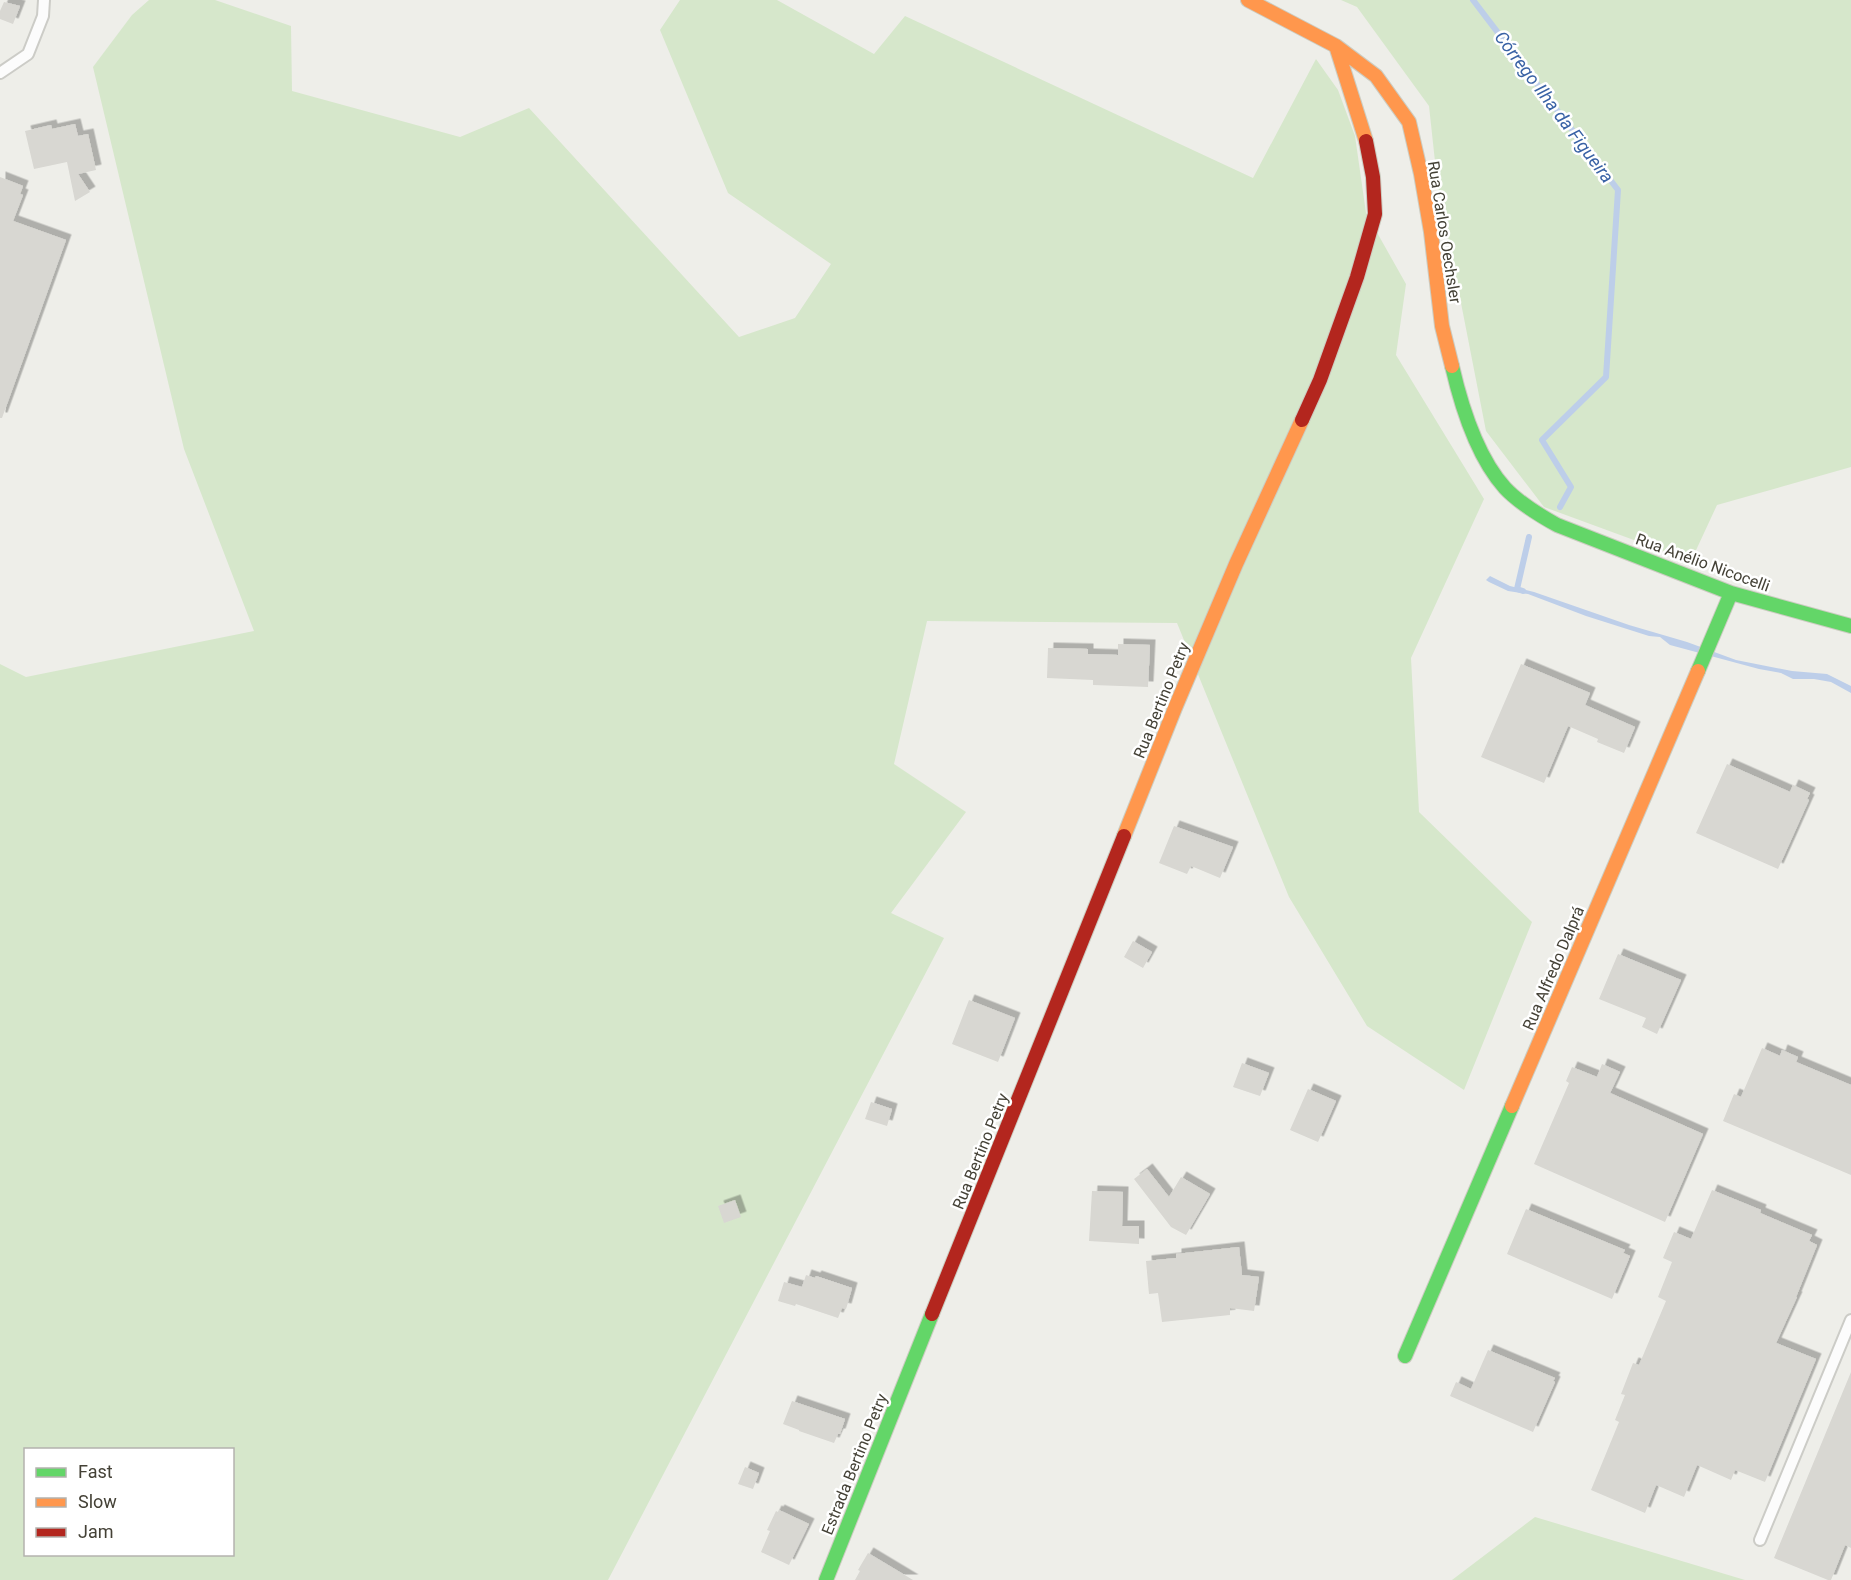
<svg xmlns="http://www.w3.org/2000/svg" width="1851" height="1580" viewBox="0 0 1851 1580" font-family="Roboto,sans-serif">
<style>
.green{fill:#d6e7cb;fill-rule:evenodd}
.water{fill:#bdcee9}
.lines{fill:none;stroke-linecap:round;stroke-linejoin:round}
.stream{stroke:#bdcee9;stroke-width:6}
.building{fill:#d8d7d2;filter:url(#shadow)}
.lane-casing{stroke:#ccccc7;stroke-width:14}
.fast-casing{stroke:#ccccc1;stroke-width:16}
.slow-casing{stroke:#ccccc1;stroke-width:16}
.jam-casing{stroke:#ccccc1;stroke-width:16}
.lane{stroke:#fcfcfc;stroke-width:10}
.fast{stroke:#63d668;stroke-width:14}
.slow{stroke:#ff974d;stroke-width:14}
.jam{stroke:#b3261e;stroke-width:14}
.labels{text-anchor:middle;stroke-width:5;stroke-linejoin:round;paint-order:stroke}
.street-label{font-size:16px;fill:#444136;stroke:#fff}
.water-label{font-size:18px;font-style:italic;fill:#3962a5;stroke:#fff}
</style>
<defs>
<filter id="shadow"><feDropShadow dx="5.5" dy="-5.5" stdDeviation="0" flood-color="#0004"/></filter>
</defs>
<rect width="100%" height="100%" fill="#eeeee9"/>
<path class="green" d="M 149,0 L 215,0 L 291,26 L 292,91 L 460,137 L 529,108 L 739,337 L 795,318 L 831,264 L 728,193 L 660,30 L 680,0 L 777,0 L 874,54 L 905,16 L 1253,178 L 1316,59 L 1338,90 L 1355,136 L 1366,213 L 1406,284 L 1396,355 L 1484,499 L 1411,658 L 1419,812 L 1532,922 L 1464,1090 L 1367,1026 L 1289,897 L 1177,623 L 927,621 L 894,764 L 966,812 L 891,913 L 944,938 L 608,1580 L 0,1580 L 0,664 L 26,677 L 254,631 L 184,449 L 93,67 L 132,15 ZM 26,1450 L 232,1450 L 232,1554 L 26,1554 Z
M 1341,0 L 1851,0 L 1851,467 L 1717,505 L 1691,561 L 1544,507 L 1486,431 L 1437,180 L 1429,106 L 1357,7 Z
M 1535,1517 L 1745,1580 L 1452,1580 Z"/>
<path class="water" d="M 1490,576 L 1510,586 L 1534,592 L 1629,625 L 1687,642 L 1736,660 L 1792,671 L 1827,674 L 1851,686 L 1851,693 L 1831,682 L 1814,679 L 1793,679 L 1781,673 L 1759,669 L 1670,645 L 1660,637 L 1649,636 L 1586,616 L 1528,594 L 1508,591 L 1489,582 L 1486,580 Z"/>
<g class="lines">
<path class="stream" d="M 1473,0 L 1618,190 L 1606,377 L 1542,440 L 1571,487 L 1560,507
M 1523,591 L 1517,589 L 1529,537"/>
</g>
<path class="building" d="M 4,2 L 20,6 L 13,24 L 0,19 L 0,11 Z
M 75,124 L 78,136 L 88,134 L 96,170 L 78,174 L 90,192 L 75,201 L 67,162 L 34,169 L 25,131 L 51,125 L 52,129 Z
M 0,177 L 23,186 L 20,194 L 23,195 L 13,221 L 66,240 L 2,418 L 0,418 Z
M 1118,644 L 1150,645 L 1148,687 L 1093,685 L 1093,680 L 1047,678 L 1048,648 L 1088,649 L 1088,654 L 1118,655 Z
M 1521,664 L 1590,693 L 1585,705 L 1635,727 L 1624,753 L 1597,742 L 1598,739 L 1568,726 L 1544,783 L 1481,757 Z
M 1727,764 L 1790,792 L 1793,785 L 1810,793 L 1807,799 L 1809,800 L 1778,869 L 1696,833 Z
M 1174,826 L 1233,847 L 1220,878 L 1191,866 L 1187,874 L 1159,863 Z
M 1133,941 L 1152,952 L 1143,968 L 1124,957 Z
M 1618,954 L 1681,980 L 1657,1034 L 1642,1027 L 1646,1018 L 1599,999 Z
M 969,1000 L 1015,1018 L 998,1062 L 952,1044 Z
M 1762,1048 L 1780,1056 L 1782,1050 L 1798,1057 L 1796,1062 L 1851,1085 L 1851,1175 L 1723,1121 L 1734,1094 L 1741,1097 Z
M 1242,1063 L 1269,1073 L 1260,1096 L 1233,1087 Z
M 1602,1064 L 1620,1072 L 1610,1093 L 1703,1134 L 1665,1222 L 1534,1164 L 1569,1083 L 1566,1081 L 1572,1067 L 1597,1077 Z
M 1308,1089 L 1336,1101 L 1318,1142 L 1290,1130 Z
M 871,1102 L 892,1109 L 887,1126 L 865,1119 Z
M 1147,1169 L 1169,1197 L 1181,1177 L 1210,1194 L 1186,1235 L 1171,1227 L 1134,1179 Z
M 1712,1190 L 1761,1210 L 1760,1213 L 1812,1235 L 1809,1241 L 1817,1245 L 1796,1297 L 1797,1297 L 1776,1343 L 1816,1359 L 1765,1482 L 1735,1470 L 1731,1480 L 1697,1465 L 1684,1497 L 1656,1485 L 1645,1513 L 1591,1490 L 1619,1422 L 1615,1420 L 1625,1395 L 1621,1394 L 1633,1363 L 1639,1365 L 1666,1301 L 1658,1297 L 1672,1262 L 1663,1258 L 1674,1232 L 1691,1239 Z
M 1092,1191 L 1123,1192 L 1122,1226 L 1139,1226 L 1139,1244 L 1089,1241 Z
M 735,1200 L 741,1217 L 724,1223 L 718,1206 Z
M 1526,1209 L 1625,1250 L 1623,1253 L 1630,1256 L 1612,1299 L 1507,1254 Z
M 1239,1247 L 1242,1275 L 1259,1277 L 1254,1311 L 1230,1308 L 1230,1315 L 1162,1322 L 1158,1293 L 1149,1294 L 1146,1261 L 1176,1258 L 1176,1254 Z
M 806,1275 L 815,1278 L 816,1276 L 852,1288 L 846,1309 L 842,1308 L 838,1318 L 796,1304 L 795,1306 L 778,1301 L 784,1282 L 802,1287 Z
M 1488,1350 L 1555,1378 L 1553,1381 L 1555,1382 L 1533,1432 L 1450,1396 L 1456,1382 L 1471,1389 Z
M 1851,1372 L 1851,1548 L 1845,1545 L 1831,1580 L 1828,1580 L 1774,1558 Z
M 792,1401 L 845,1419 L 840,1434 L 838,1434 L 834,1443 L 799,1431 L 799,1430 L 783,1424 Z
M 745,1467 L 759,1473 L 753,1489 L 738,1484 Z
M 779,1510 L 809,1524 L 789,1565 L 761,1552 L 770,1531 L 767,1530 L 776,1511 L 778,1512 Z
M 868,1553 L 913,1580 L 855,1580 L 860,1571 L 858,1570 Z"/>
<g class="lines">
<g class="lane-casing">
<path id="lane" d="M 0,73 L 28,54 L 43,16 L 44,0
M 1760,1540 L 1851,1320"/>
</g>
<g class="fast-casing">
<path id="fast" d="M 1452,366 C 1461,405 1477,457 1505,488 C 1519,503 1539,515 1557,525 L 1731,593 L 1851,626
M 1698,671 L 1731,593
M 1405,1356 L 1512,1106
M 826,1580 L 932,1314"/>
</g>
<g class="slow-casing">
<path id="slow" d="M 1248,0 L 1336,46 L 1376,76 L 1409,122 L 1421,174 L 1431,232 L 1442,326 L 1452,366
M 1336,46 L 1366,141
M 1124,836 L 1175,708 L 1236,564 L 1302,420
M 1512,1106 L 1698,671"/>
</g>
<g class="jam-casing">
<path id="jam" d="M 1302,420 L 1320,380 L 1357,277 L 1375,214 L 1373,177 L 1366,141
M 932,1314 L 1124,836"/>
</g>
<use href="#lane" class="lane"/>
<use href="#fast" class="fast"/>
<use href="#slow" class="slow"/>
<use href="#jam" class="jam"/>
</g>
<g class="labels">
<g class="street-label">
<text transform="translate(1445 232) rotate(81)" y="6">Rua Carlos Oechsler</text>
<text transform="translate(1703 562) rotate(20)" y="6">Rua Anélio Nicocelli</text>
<text transform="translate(1161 700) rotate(-68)" y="6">Rua Bertino Petry</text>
<text transform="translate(1553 968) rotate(-67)" y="6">Rua Alfredo Dalprá</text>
<text transform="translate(980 1151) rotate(-68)" y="6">Rua Bertino Petry</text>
<text transform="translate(854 1464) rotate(-68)" y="6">Estrada Bertino Petry</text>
</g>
<g class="water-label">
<text transform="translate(1554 107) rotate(53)" y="6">Córrego Ilha da Figueira</text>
</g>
</g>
<rect x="24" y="1448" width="210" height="108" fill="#ffffff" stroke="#b4b3af" stroke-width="1.5"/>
<rect x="36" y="1468" width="30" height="9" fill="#63d668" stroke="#b4b3af" stroke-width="1.5"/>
<text x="78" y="1478" font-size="18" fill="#444136">Fast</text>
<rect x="36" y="1498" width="30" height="9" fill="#ff974d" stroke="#b4b3af" stroke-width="1.5"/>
<text x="78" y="1508" font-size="18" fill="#444136">Slow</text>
<rect x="36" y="1528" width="30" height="9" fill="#b3261e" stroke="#b4b3af" stroke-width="1.5"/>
<text x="78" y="1538" font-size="18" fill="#444136">Jam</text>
</svg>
